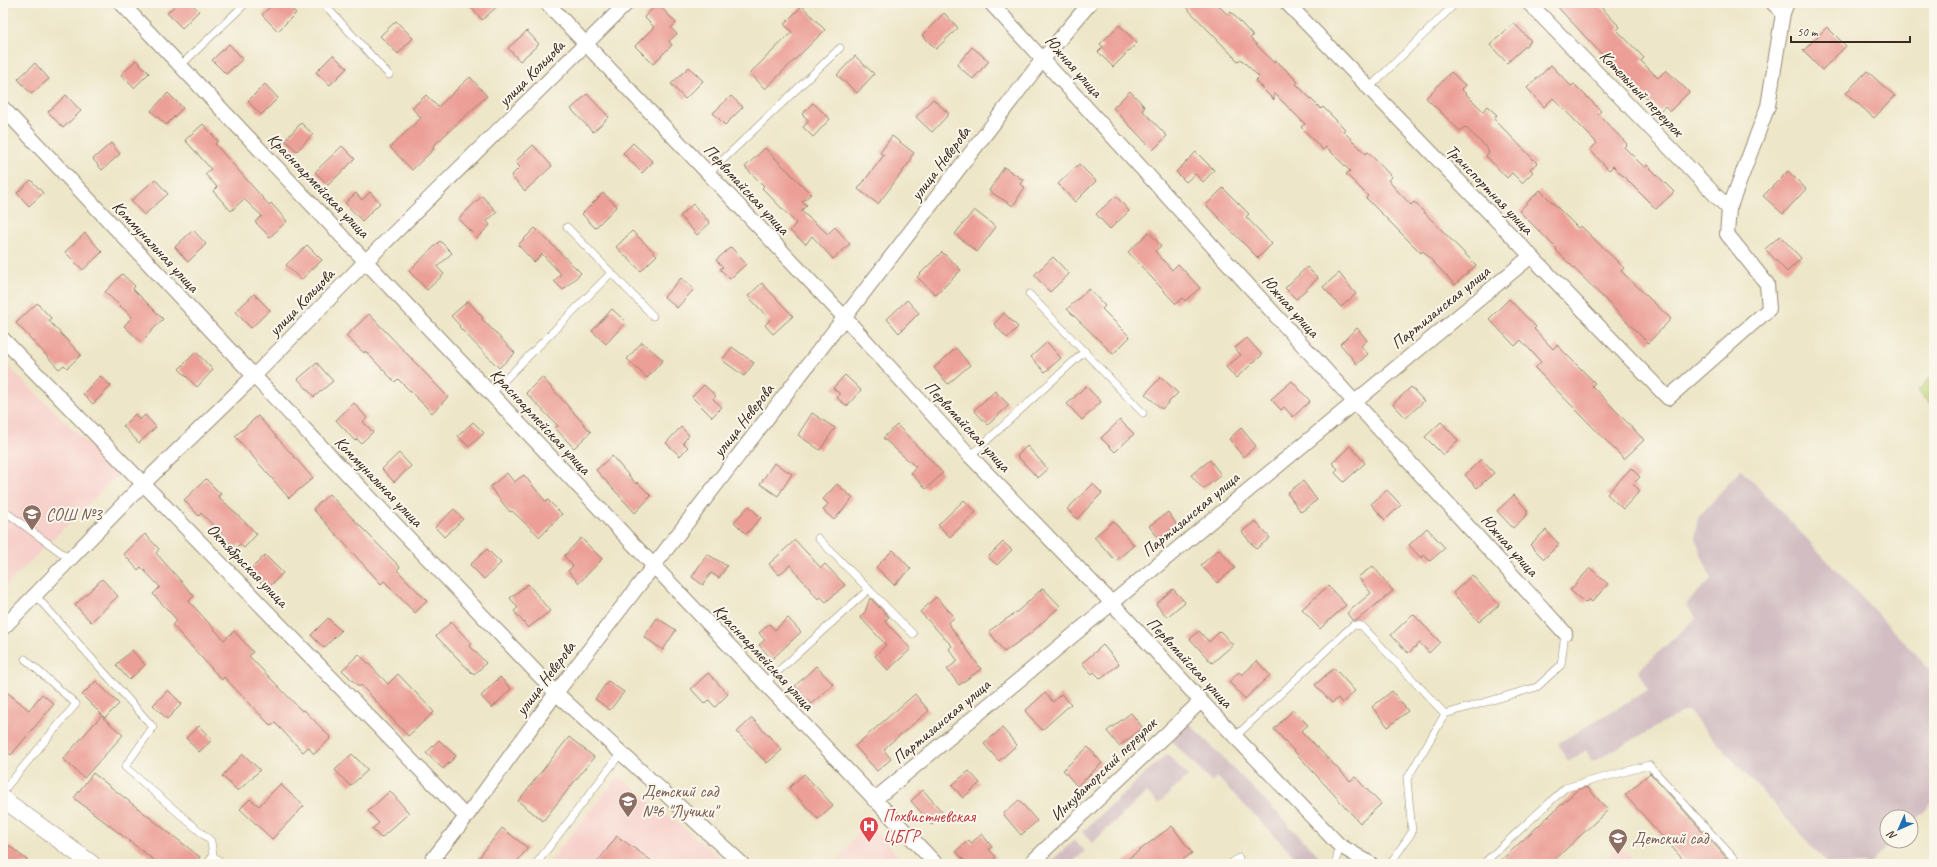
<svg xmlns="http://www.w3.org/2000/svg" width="1937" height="867" viewBox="0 0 1937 867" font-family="Caveat,sans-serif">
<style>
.built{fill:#f7d0cb}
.industrial{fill:#d2bec2}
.green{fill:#bdd67b;stroke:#7c804c}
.building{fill:#ec9f96}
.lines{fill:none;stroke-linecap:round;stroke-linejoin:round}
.service-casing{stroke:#948873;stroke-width:8}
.minor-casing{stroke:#948873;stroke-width:16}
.tertiary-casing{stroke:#948873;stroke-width:18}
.service{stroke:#fff;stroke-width:7}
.minor{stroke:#fff;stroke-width:14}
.tertiary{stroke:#fff;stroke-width:17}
.labels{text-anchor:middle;stroke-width:4;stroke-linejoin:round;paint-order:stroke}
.street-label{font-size:17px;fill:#3b2a1e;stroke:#fbf7ec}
.education-label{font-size:17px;fill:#785e54;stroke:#fbf7ec;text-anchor:start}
.health-label{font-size:17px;fill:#be3a42;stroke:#fbf7ec;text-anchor:start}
</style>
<rect width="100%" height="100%" fill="#fbf7ec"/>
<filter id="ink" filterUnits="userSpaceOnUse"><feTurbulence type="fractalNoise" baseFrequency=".025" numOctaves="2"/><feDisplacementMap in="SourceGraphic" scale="8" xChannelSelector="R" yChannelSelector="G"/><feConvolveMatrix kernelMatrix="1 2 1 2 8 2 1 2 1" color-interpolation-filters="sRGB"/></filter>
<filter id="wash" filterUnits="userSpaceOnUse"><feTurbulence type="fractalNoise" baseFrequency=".012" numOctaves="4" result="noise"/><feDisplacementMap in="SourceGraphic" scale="16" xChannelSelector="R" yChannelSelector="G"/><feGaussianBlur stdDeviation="0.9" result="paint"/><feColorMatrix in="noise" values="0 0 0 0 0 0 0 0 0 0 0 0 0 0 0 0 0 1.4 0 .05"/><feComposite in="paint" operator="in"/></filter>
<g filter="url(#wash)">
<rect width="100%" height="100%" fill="#ede6c8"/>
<path class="built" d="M 3,361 L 119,474 L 3,588 Z
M 619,776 L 724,861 L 722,864 L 547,864 Z
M 866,821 L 906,864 L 836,864 Z
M 1619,846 L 1636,864 L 1599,864 Z"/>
<path class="industrial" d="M 1741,469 L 1934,674 L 1934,802 L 1911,824 L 1911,817 L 1887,817 L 1887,841 L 1893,841 L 1869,864 L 1828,864 L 1687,710 L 1592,762 L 1586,750 L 1568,762 L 1558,743 L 1648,690 L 1639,670 L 1696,618 L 1686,604 L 1711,579 L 1695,538 L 1698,518 Z
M 1189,723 L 1327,864 L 1302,864 L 1217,777 L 1211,782 L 1171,740 Z
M 1167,754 L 1188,776 L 1158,804 L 1147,792 L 1092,843 L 1082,832 Z
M 1074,840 L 1085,851 L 1071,864 L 1048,864 Z"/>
<path class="green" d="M 1934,374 L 1934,408 L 1917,391 Z"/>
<g id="blocks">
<path class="building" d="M 178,3 L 191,3 L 199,11 L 182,28 L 167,13 Z
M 274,3 L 285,3 L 296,13 L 278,31 L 262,15 Z
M 467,3 L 501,3 L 482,20 Z
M 1182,3 L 1216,3 L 1228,15 L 1231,12 L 1253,36 L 1250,38 L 1274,63 L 1276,60 L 1298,82 L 1296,84 L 1321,109 L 1323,107 L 1345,129 L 1343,131 L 1366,154 L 1368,152 L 1392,177 L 1388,180 L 1394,187 L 1411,205 L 1414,202 L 1476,265 L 1455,285 L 1423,251 L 1421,253 L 1366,198 L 1368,196 L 1346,174 L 1350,171 L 1326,147 L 1323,150 L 1301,127 L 1305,124 L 1274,93 L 1274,100 L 1255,81 L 1259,77 L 1241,59 L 1238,61 Z
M 1554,3 L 1597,3 L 1620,27 L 1617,30 L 1644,58 L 1641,61 L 1658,78 L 1666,70 L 1689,92 L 1670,111 L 1665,106 L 1660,111 L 1606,59 Z
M 658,4 L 676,23 L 671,28 L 677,34 L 669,41 L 672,45 L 653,64 L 635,46 L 654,27 L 644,17 Z
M 802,6 L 825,30 L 765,89 L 750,73 L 792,32 L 784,24 Z
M 944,13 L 958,28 L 936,49 L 922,35 Z
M 396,21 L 413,38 L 398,54 L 380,36 Z
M 1514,23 L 1531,41 L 1507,63 L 1490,45 Z
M 1119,25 L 1137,43 L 1113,67 L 1098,52 L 1103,47 L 1100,44 Z
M 1827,27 L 1846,46 L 1822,70 L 1803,51 Z
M 527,31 L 539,44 L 520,61 L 508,48 Z
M 229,44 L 243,59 L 226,74 L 212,60 Z
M 972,47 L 989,61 L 973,79 L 957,65 Z
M 333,55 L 347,68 L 330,85 L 316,72 Z
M 855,56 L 874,74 L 857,93 L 837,75 Z
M 136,60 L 149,73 L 134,88 L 121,75 Z
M 35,63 L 49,79 L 31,94 L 18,79 Z
M 1551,65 L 1571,86 L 1574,84 L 1601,111 L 1598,114 L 1627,144 L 1624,147 L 1645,168 L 1647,165 L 1674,192 L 1656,209 L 1613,166 L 1609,170 L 1590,150 L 1597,143 L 1553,98 L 1544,107 L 1527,88 Z
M 689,67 L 703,81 L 685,99 L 671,84 Z
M 1867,71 L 1895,96 L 1874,118 L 1846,93 Z
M 1451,72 L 1465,85 L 1461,89 L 1483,111 L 1487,106 L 1497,115 L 1494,119 L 1537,163 L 1530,169 L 1533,172 L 1522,183 L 1512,173 L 1507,178 L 1486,156 L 1489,152 L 1483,144 L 1465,127 L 1460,131 L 1426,98 Z
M 470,77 L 487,96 L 432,147 L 434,149 L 412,170 L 390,147 L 421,118 L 412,108 L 426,95 L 438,107 Z
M 265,84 L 278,98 L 261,115 L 248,101 Z
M 1130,91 L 1145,107 L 1142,110 L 1167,136 L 1153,150 L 1113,108 Z
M 168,93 L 183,108 L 166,125 L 151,111 Z
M 587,94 L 609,117 L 593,132 L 571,109 Z
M 66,95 L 81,111 L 63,128 L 48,112 Z
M 731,96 L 743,107 L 725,125 L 713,113 Z
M 933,99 L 949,114 L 932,132 L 916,117 Z
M 813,103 L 830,119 L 813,137 L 803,127 L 809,121 L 802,114 Z
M 301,123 L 313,134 L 297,151 L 285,140 Z
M 203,124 L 218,141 L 215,144 L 269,205 L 271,203 L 287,221 L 270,237 L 255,222 L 262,216 L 244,199 L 231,211 L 213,191 L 217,187 L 205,174 L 211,169 L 185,140 Z
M 892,136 L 914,153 L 910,158 L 911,160 L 878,204 L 858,189 L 884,155 L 880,153 Z
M 111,143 L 120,154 L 102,170 L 93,159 Z
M 633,143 L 653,162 L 642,173 L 623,153 Z
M 533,145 L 552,166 L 525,191 L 511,176 L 520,167 L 515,162 Z
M 342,146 L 355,159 L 328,185 L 315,172 Z
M 765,148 L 811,194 L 802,202 L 807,205 L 801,211 L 828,234 L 835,227 L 850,244 L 833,259 L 812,236 L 806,244 L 790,231 L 796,223 L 762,188 L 764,186 L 745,167 Z
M 1196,152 L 1214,170 L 1203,182 L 1195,174 L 1186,182 L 1176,172 Z
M 1079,164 L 1096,181 L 1075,202 L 1058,184 Z
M 1004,167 L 1023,180 L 1020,184 L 1025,187 L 1013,206 L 989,191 Z
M 1788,171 L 1806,189 L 1783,214 L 1763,196 Z
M 155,179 L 168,194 L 144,215 L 131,201 Z
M 31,180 L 43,193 L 29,206 L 17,193 Z
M 1223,188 L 1249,214 L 1246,217 L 1272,244 L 1258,258 L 1206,205 Z
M 1540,190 L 1578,228 L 1581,226 L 1624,268 L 1621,271 L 1671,319 L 1648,343 L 1556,250 L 1557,249 L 1519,211 Z
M 370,192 L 380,203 L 362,221 L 345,203 L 356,193 L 362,200 Z
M 603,193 L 617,206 L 595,228 L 582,214 Z
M 482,196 L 497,212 L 487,221 L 490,225 L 477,238 L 458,219 Z
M 1116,196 L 1129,211 L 1110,229 L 1096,214 Z
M 693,204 L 710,223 L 697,235 L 680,216 Z
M 974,210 L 996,227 L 977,252 L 955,234 Z
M 535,228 L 581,273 L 563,290 L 554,281 L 561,274 L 542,254 L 534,262 L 518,245 Z
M 193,230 L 206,244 L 188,262 L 175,247 Z
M 632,231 L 657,255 L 641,271 L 616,247 Z
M 1149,232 L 1161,246 L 1155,251 L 1172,270 L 1178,264 L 1200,288 L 1185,301 L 1183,298 L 1176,304 L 1128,252 Z
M 85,233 L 102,252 L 83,270 L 65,252 Z
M 1780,236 L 1801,258 L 1787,272 L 1765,249 Z
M 440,241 L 452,253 L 437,267 L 444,274 L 427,290 L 409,271 Z
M 307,245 L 322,260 L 301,280 L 286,265 Z
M 731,247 L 746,264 L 730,279 L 720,269 L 723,267 L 716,260 Z
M 942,252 L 961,270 L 936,295 L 917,277 Z
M 1053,257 L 1069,274 L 1050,292 L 1034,275 Z
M 1307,267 L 1318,278 L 1296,299 L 1285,288 Z
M 1339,273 L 1356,294 L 1341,307 L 1323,287 Z
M 122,274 L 135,286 L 133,289 L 163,319 L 141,342 L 124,326 L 132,317 L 105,292 Z
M 681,278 L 694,289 L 677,308 L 664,297 Z
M 762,283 L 793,316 L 773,334 L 765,325 L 770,320 L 748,296 Z
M 1089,289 L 1105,306 L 1102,309 L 1130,337 L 1113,354 L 1067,309 Z
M 254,294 L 270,310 L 251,328 L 235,312 Z
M 1509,299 L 1536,327 L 1534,329 L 1553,349 L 1557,345 L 1595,383 L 1592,386 L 1644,440 L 1624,459 L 1535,368 L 1541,362 L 1521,340 L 1515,346 L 1489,319 Z
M 907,300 L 919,313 L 899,333 L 887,319 Z
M 468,301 L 483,318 L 482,319 L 515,353 L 499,368 L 459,327 L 460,326 L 451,316 Z
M 37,303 L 51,318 L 49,321 L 81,355 L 67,368 L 64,365 L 59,369 L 16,323 Z
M 612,309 L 626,322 L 606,344 L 592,331 Z
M 1004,313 L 1018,327 L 1007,338 L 994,324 Z
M 369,314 L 448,397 L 432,413 L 398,379 L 395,382 L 365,351 L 364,353 L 346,336 Z
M 1357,328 L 1367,340 L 1361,346 L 1368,354 L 1357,364 L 1340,344 Z
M 1247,338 L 1262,355 L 1236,378 L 1226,367 L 1241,355 L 1235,348 Z
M 642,342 L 663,360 L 647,378 L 627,359 Z
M 1047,342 L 1061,358 L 1045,372 L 1031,357 Z
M 732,347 L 754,363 L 744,376 L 722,360 Z
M 956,348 L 970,365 L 948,384 L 934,368 Z
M 196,352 L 213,370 L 197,387 L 179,369 Z
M 317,363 L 333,381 L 314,397 L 298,379 Z
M 845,375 L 861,390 L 847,406 L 837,398 L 840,394 L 833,388 Z
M 100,376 L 111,386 L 93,404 L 83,394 Z
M 542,377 L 591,432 L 574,448 L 555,428 L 558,426 L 526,393 Z
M 1161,377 L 1178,393 L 1162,409 L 1145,394 Z
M 1292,381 L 1310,401 L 1293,417 L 1284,407 L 1281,410 L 1271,399 Z
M 704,385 L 716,396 L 713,399 L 722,407 L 712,417 L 692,397 Z
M 1086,386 L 1101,402 L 1082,420 L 1067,404 Z
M 1411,387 L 1424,401 L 1406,418 L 1393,404 Z
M 995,391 L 1009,405 L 988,425 L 974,410 Z
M 354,403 L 367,418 L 363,422 L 373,432 L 361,443 L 357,439 L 355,441 L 336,420 Z
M 812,413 L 835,428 L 820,450 L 798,435 Z
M 135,414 L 140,420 L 145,415 L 156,427 L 139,443 L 123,426 Z
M 258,416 L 313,478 L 289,498 L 235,436 Z
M 1120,420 L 1134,434 L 1115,452 L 1101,438 Z
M 473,422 L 484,433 L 469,447 L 458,436 Z
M 1441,422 L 1458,440 L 1443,455 L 1425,437 Z
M 897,425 L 943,473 L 926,489 L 911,473 L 916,467 L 883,438 Z
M 681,427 L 689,435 L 683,443 L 688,447 L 680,456 L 666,443 Z
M 1241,428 L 1256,446 L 1243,457 L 1229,439 Z
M 1027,446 L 1048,469 L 1038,478 L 1017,456 Z
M 1350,446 L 1365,463 L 1344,482 L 1335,473 L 1338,469 L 1332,463 Z
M 399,453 L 411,466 L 394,482 L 382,469 Z
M 612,456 L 636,484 L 637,482 L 651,496 L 635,513 L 596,470 Z
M 1481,459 L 1494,473 L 1477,488 L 1465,475 Z
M 1210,460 L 1221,475 L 1203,489 L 1191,475 Z
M 774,463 L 792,474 L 778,496 L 760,484 Z
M 1631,468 L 1640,477 L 1633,484 L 1640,491 L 1623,509 L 1607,494 Z
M 507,473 L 514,482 L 524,475 L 546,502 L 548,500 L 562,514 L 540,537 L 512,511 L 510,512 L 490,487 Z
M 206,479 L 221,494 L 218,496 L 257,534 L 244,548 L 240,544 L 235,548 L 201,513 L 199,516 L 184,500 Z
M 1303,481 L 1317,500 L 1301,512 L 1287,493 Z
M 837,484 L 853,498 L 834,520 L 823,510 L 828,504 L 823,499 Z
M 1093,484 L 1102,493 L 1077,519 L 1067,509 Z
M 1387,490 L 1401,505 L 1385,520 L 1371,504 Z
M 329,494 L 400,567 L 397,570 L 427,601 L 415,613 L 384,581 L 381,584 L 313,509 Z
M 1514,495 L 1527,510 L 1527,515 L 1513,528 L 1497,511 Z
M 964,500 L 976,512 L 950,537 L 938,525 Z
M 749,506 L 761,518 L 746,534 L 734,522 Z
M 454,509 L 463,519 L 444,537 L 435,527 Z
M 1168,512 L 1177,525 L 1159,539 L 1149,526 Z
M 1113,521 L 1134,545 L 1116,561 L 1094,537 Z
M 1255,521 L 1270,538 L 1256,549 L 1242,532 Z
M 1427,528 L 1445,548 L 1430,561 L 1424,555 L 1421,558 L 1409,545 Z
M 1546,530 L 1559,544 L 1544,559 L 1530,545 Z
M 145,534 L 159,549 L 156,553 L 194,596 L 189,601 L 224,640 L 234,631 L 253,652 L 249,656 L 302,711 L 304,710 L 331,738 L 314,754 L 308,747 L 303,752 L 275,723 L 271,726 L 224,677 L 222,680 L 172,625 L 177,620 L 153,594 L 160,587 L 141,567 L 138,570 L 124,554 Z
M 581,538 L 602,559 L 579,583 L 568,571 L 573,566 L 564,556 Z
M 795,540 L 821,568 L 825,564 L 845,585 L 826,602 L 821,597 L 818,599 L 790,565 L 779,575 L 769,564 Z
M 1003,542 L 1012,550 L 997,565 L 988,557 Z
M 487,549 L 501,563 L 484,579 L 470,565 Z
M 1219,549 L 1235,568 L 1217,583 L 1201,565 Z
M 893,550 L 911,569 L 894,585 L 876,567 Z
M 707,554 L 727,566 L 719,578 L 711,573 L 703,585 L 692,577 Z
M 265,555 L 283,573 L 267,589 L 249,571 Z
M 1373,566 L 1393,591 L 1357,620 L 1352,620 L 1347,613 L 1371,593 L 1358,577 Z
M 1590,568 L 1608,584 L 1592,602 L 1589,599 L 1585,603 L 1570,590 Z
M 1472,575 L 1499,605 L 1479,622 L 1453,593 Z
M 102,579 L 118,596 L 91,622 L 75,605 Z
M 528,584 L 550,611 L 528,628 L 514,611 L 518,608 L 510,598 Z
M 1328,586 L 1346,605 L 1320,629 L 1302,609 Z
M 1043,588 L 1060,606 L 1031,633 L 1004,652 L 989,631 L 1018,611 Z
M 1173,589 L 1185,602 L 1167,617 L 1156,604 Z
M 936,597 L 955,617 L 948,623 L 981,669 L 959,685 L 947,669 L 958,661 L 949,649 L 952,646 L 920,612 Z
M 870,598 L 889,617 L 885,621 L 911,649 L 888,670 L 875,656 L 886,645 L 860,617 L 865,612 Z
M 1413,614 L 1440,642 L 1429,653 L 1420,643 L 1408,653 L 1391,635 Z
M 328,618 L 341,631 L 324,648 L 311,635 Z
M 657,618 L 676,630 L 663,650 L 644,637 Z
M 788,618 L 801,632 L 772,659 L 759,645 L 765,640 L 759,633 L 769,624 L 775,630 Z
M 451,622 L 472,644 L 470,646 L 486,663 L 474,675 L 436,636 Z
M 1199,631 L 1209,642 L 1220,631 L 1233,645 L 1212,663 L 1190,639 Z
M 1103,645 L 1119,664 L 1101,679 L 1094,672 L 1092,674 L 1082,663 Z
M 132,650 L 145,665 L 129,680 L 116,665 Z
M 359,654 L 388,684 L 398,674 L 434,712 L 408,736 L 361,685 L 359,687 L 342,670 Z
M 1257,661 L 1270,675 L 1245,699 L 1229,682 L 1239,672 L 1242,675 Z
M 816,666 L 833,684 L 811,704 L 795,686 Z
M 1334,668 L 1355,691 L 1342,703 L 1338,698 L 1332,703 L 1315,685 Z
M 708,673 L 728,694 L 715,707 L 709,700 L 705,704 L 691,689 Z
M 500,677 L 511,689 L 492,708 L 481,696 Z
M 96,681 L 119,704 L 105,718 L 82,695 Z
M 608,681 L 624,692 L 610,710 L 595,699 Z
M 3,689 L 29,710 L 42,694 L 54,704 L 11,755 L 3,748 Z
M 168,690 L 182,704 L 167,719 L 153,705 Z
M 1392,691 L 1408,711 L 1388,727 L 1372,707 Z
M 1045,693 L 1053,702 L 1061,694 L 1071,704 L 1042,730 L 1025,711 Z
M 915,694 L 929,711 L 888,745 L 884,750 L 891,759 L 877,771 L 855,746 Z
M 1293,710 L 1308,725 L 1301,731 L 1350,781 L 1355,777 L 1381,804 L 1360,823 L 1274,729 Z
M 1131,713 L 1143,728 L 1119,746 L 1107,731 Z
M 101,716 L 123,735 L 84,778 L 63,759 Z
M 752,718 L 782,750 L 767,763 L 737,732 Z
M 199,726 L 212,740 L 199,752 L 186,738 Z
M 1002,728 L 1017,745 L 999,761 L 984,744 Z
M 569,737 L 594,757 L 543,821 L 518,801 Z
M 439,740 L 456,756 L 443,769 L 426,753 Z
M 1088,747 L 1102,763 L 1077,786 L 1063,770 Z
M 243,754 L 260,770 L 238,791 L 222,776 Z
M 352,754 L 368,770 L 350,786 L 335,770 Z
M 969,771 L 980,783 L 963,798 L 952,785 Z
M 93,773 L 200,857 L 195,864 L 159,864 L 74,798 Z
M 1650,773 L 1732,864 L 1687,864 L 1625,795 Z
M 804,774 L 833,805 L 818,819 L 789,788 Z
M 280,784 L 304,806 L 272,839 L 240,809 L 250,799 L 259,806 Z
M 1587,787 L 1608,810 L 1550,864 L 1497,864 L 1577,790 Z
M 923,790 L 944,814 L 932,825 L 911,801 Z
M 390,791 L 409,813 L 381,838 L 372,829 L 379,823 L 368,811 Z
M 1019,800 L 1037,821 L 1021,835 L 1003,814 Z
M 1172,826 L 1192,853 L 1177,864 L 1121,864 Z
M 502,828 L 528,848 L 515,864 L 474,864 Z
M 982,834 L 992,847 L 989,849 L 996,857 L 988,864 L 967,864 L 956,851 L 969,840 L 971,843 Z
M 617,836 L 656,864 L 596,864 Z
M 3,841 L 32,864 L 3,864 Z"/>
</g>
</g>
<g filter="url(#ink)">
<use href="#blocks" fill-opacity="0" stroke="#948873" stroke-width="1"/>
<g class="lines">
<g class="service-casing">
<path id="service" d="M 323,3 L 389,75
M 180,66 L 246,3
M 1369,88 L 1456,3
M 708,174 L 840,48
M 567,227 L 653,316
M 1029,294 L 1143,413
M 491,394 L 611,273
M 970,456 L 1085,351
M 3,510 L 71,560
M 818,538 L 913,634
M 36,596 L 153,727 L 125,767 L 211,841 L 213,856 L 207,864
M 764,684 L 869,589
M 1235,737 L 1353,625 L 1362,626 L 1445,714
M 3,791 L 76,704 L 25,659
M 213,856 L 223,864
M 536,864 L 621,753
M 1230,864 L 1239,858
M 1336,864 L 1339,845
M 1390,864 L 1412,832 L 1407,779 L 1445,714 L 1537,687 L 1561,665 L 1565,633
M 1483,864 L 1565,788 L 1649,765 L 1739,864"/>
</g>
<g class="minor-casing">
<path id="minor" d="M 121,3 L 936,864
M 547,3 L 845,318 L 970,456 L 1112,603 L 1201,701 L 1339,845 L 1371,864
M 991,3 L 1565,633
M 1287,3 L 1668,398 L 1769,309 L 1767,284 L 1727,234 L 1729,209 L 1768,106 L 1783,13 L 1787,3
M 1529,3 L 1729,209
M 1773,3 L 1783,13
M 3,108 L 254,376 L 556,693 L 742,864
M 3,339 L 466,817
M 3,628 L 144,483 L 254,376 L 366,261 L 627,3
M 874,800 L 1530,257
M 429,864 L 466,817 L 556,693 L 1043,59 L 1090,3
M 1030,864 L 1201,701"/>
</g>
<g class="tertiary-casing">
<path id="tertiary" d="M 3,799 L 92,864"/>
</g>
<use href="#service" class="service"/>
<use href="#minor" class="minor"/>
<use href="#tertiary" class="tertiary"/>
</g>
</g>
<defs>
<g id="school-pin" transform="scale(1)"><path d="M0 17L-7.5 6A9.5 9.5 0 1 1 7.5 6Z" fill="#8d6e63" stroke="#fbf7ec"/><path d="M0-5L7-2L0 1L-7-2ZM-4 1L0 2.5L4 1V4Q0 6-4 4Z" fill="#fff"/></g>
<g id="hospital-pin" transform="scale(1)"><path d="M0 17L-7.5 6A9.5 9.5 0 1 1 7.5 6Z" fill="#e0444e" stroke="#fbf7ec"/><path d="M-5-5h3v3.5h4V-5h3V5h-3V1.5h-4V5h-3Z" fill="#fff"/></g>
</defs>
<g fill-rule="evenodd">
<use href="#school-pin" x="32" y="514"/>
<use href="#school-pin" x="628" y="801"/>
<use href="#hospital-pin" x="869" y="826"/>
<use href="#school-pin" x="1618" y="838"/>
</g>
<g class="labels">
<g class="street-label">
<text transform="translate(1074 66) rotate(48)" y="6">Южная улица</text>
<text transform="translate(531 73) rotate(-45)" y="6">улица Кольцова</text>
<text transform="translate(1642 93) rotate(46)" y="6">Котельный переулок</text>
<text transform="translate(940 163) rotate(-53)" y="6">улица Неверова</text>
<text transform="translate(319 185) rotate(46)" y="6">Красноармейская улица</text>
<text transform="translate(747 189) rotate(47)" y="6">Первомайская улица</text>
<text transform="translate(1490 189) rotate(46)" y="6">Транспортная улица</text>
<text transform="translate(156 246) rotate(47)" y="6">Коммунальная улица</text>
<text transform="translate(301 302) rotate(-46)" y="6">улица Кольцова</text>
<text transform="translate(1291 306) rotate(48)" y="6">Южная улица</text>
<text transform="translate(1440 307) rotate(-39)" y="6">Партизанская улица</text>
<text transform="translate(743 420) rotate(-52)" y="6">улица Неверова</text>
<text transform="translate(541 421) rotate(47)" y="6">Красноармейская улица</text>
<text transform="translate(968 426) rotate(47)" y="6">Первомайская улица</text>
<text transform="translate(379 481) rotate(46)" y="6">Коммунальная улица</text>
<text transform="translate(1190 514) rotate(-40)" y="6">Партизанская улица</text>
<text transform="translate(1510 545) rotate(48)" y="6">Южная улица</text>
<text transform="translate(248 565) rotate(46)" y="6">Октябрьская улица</text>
<text transform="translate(764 657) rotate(47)" y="6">Красноармейская улица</text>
<text transform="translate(1190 662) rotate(47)" y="6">Первомайская улица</text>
<text transform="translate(545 678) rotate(-53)" y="6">улица Неверова</text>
<text transform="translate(941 721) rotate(-40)" y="6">Партизанская улица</text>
<text transform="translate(1103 769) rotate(-44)" y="6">Инкубаторский переулок</text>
</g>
<g class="education-label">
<text x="46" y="520">СОШ №3</text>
<text x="642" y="797">Детский сад<tspan x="642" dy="20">№6 "Лучики"</tspan></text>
<text x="1632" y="844">Детский сад</text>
</g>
<g class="health-label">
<text x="883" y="822">Похвистневская<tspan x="883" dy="20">ЦБГР</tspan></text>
</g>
</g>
<rect width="1937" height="867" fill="none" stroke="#fbf7ec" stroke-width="16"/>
<g transform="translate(1899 829) rotate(225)"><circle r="19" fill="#fbf7ec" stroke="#aea59a"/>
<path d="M0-3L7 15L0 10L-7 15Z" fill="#1f6fb2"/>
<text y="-6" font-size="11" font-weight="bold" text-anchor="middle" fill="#3b2a1e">N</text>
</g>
<path d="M1791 36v6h119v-6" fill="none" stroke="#3b2a1e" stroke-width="2"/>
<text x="1797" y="36" font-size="12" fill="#3b2a1e" stroke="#fbf7ec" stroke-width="3" paint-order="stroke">50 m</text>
</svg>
